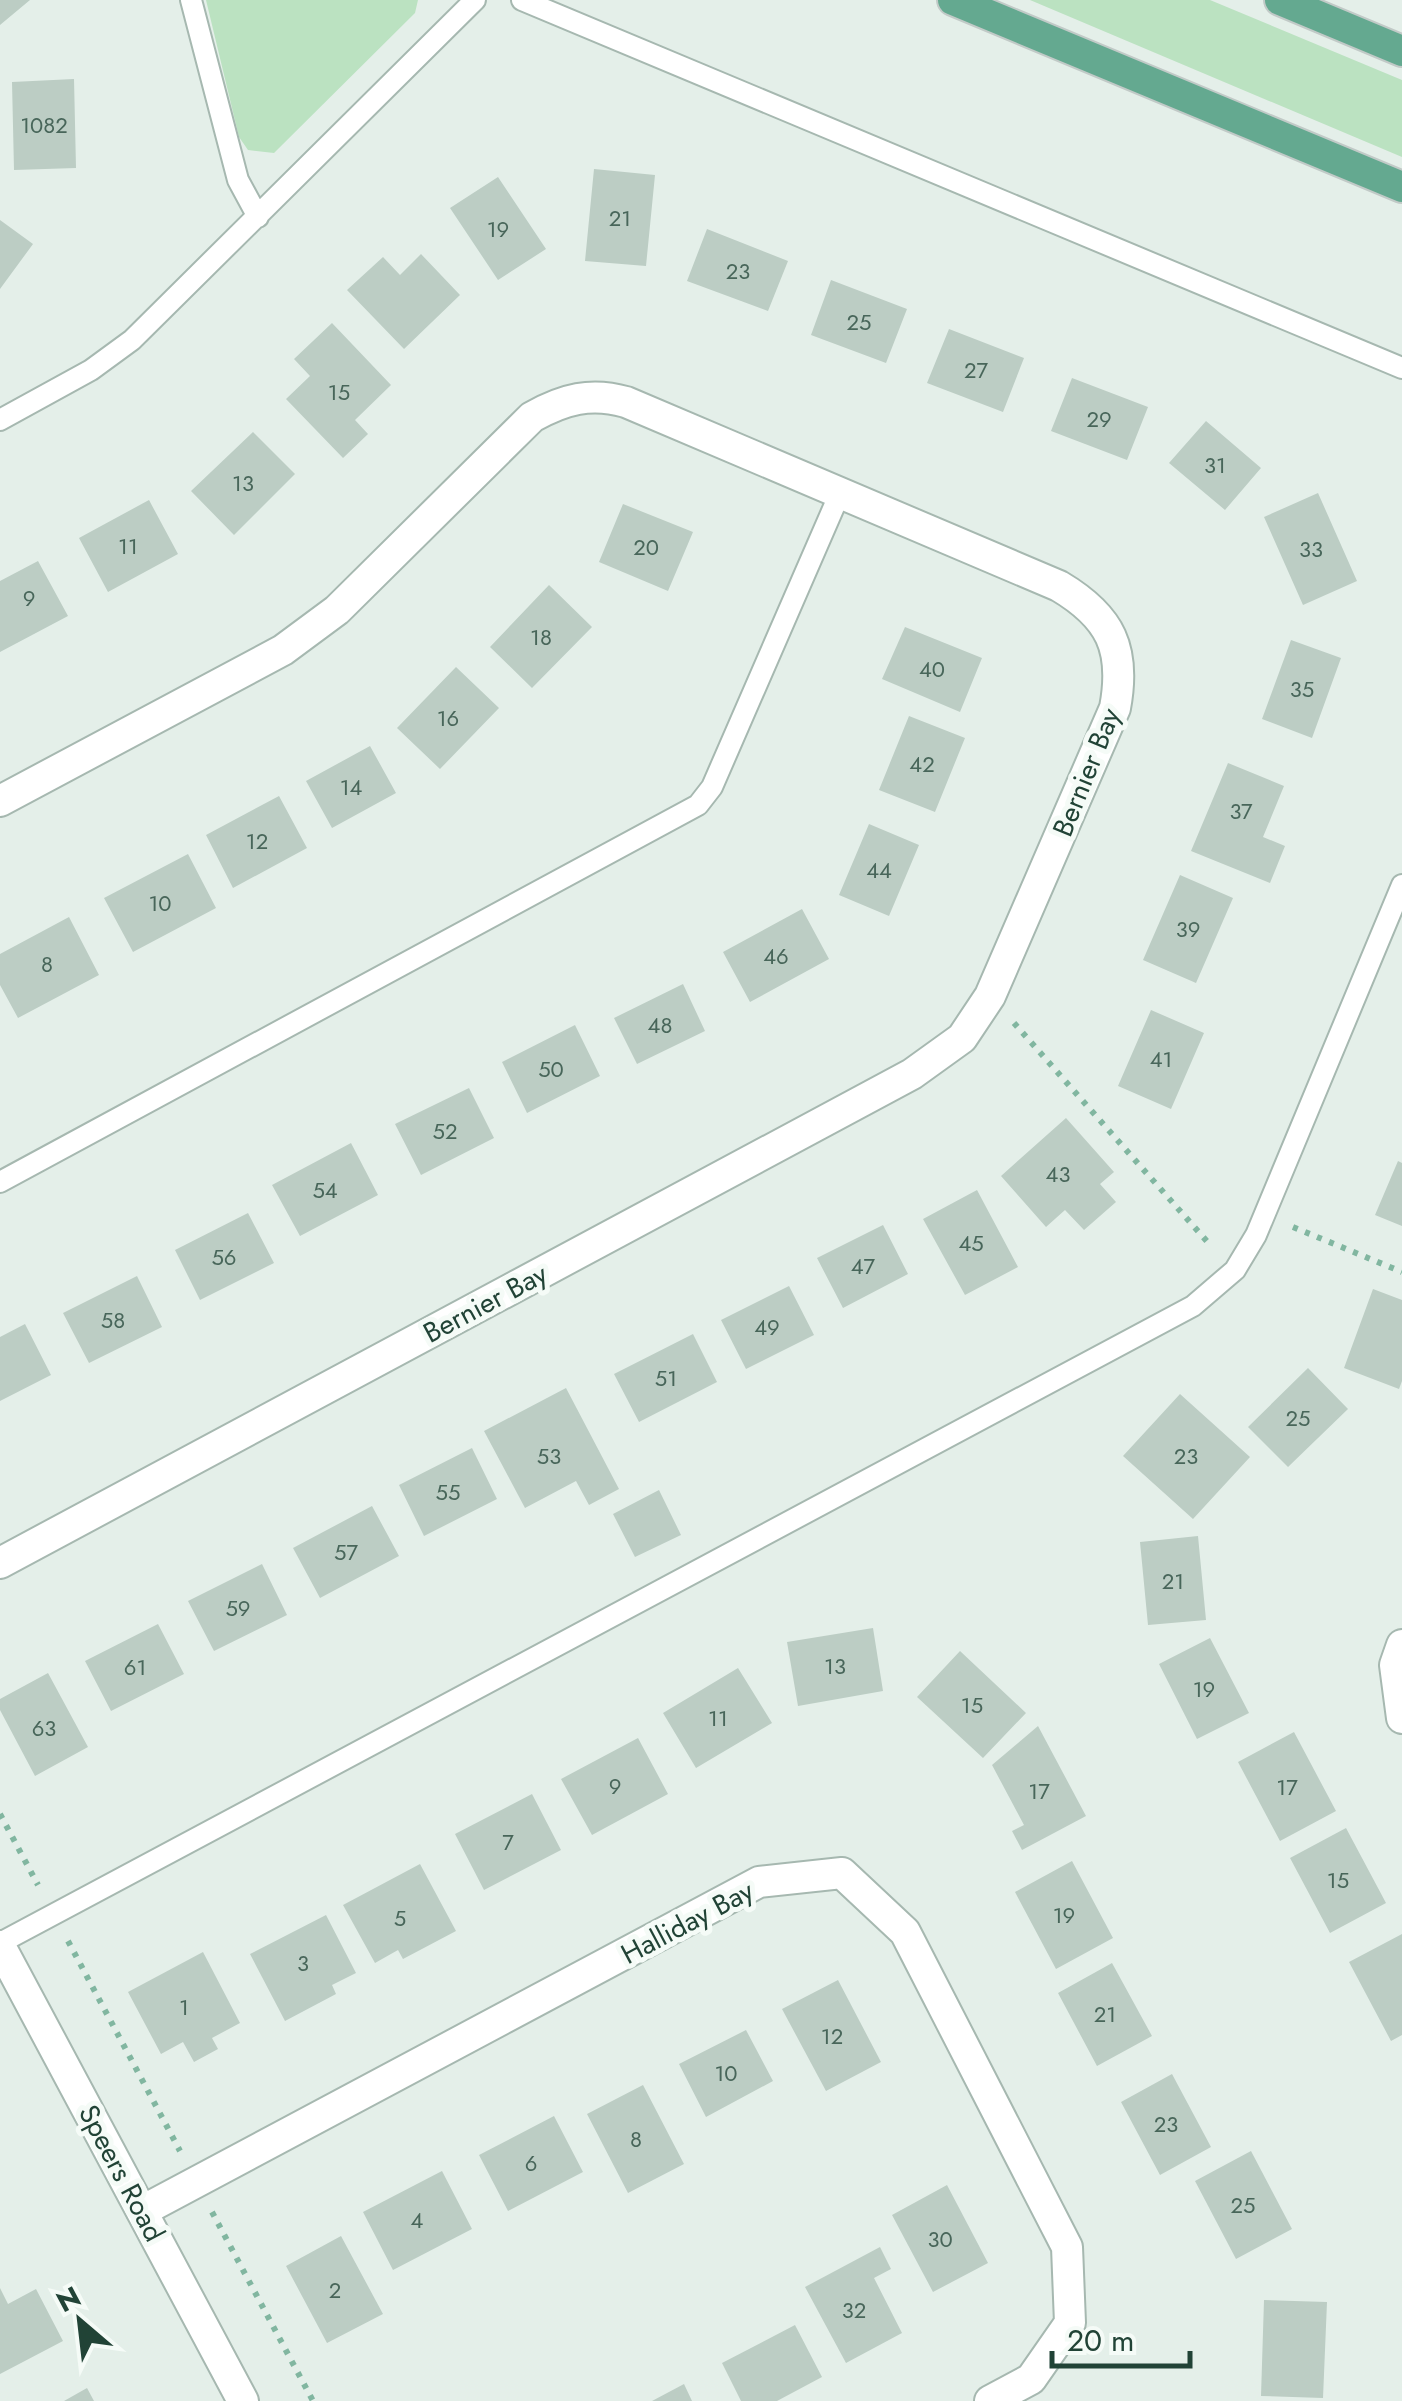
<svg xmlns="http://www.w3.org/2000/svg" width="1402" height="2401" viewBox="0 0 1402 2401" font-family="Jost,sans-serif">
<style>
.green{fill:#bbe2c1}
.building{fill:#bccdc4}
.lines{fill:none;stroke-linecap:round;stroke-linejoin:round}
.service-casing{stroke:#a6b8b0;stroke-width:24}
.minor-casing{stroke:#a6b8b0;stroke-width:34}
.tertiary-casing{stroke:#a6b8b0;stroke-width:34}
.primary-casing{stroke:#c1cac7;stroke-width:34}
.path{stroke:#81b6a0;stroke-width:6;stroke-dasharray:5 8;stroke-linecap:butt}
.service{stroke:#fff;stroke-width:20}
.minor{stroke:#fff;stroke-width:30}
.tertiary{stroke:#fff;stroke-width:30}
.primary{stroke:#64a990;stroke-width:30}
.labels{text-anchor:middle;stroke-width:10;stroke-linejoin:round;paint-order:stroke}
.number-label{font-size:22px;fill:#48665a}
.street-label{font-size:28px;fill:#214336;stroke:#f5fbf7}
</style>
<rect width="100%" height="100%" fill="#e4efe9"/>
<path class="green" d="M 206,0 L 418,0 L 415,13 L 274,153 L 248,150 L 239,137 Z
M 1030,0 L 1210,0 L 1402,80 L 1402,157 Z"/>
<path class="building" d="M 0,0 L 30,0 L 0,25 Z
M 74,79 L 76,168 L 14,170 L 12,82 Z
M 594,169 L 655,175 L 646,266 L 585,261 Z
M 498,177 L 546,249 L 498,280 L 450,208 Z
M 0,220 L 33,244 L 0,289 Z
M 707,229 L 788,261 L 768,311 L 687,281 Z
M 421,254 L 460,295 L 404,349 L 347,290 L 383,257 L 400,275 Z
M 831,280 L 907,309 L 886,363 L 811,335 Z
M 332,323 L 391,385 L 355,420 L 368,434 L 343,458 L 286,399 L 310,376 L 294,359 Z
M 949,329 L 1024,358 L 1003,412 L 927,383 Z
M 1072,378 L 1148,407 L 1127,460 L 1051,431 Z
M 1206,421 L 1261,468 L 1225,510 L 1169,463 Z
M 253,432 L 295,474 L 234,535 L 191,491 Z
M 1318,493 L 1357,581 L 1303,605 L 1264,517 Z
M 149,500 L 178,554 L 108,592 L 79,538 Z
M 623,504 L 693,532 L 668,591 L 599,562 Z
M 38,561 L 68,616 L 0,652 L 0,581 Z
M 549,585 L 592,627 L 532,688 L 490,647 Z
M 905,627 L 982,658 L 960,712 L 882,679 Z
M 1291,640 L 1341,658 L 1312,738 L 1262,719 Z
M 456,667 L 499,708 L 440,769 L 397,728 Z
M 909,716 L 965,738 L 935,812 L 879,790 Z
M 370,746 L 396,793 L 332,828 L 306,781 Z
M 1228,763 L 1284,786 L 1263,837 L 1285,846 L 1270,883 L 1191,851 Z
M 279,796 L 307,848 L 233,888 L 206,835 Z
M 869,824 L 919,845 L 889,916 L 839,895 Z
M 188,854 L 216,908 L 133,952 L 104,898 Z
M 1180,875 L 1233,898 L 1196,983 L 1143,960 Z
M 802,909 L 829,959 L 750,1002 L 723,952 Z
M 69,917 L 99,975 L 18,1018 L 0,985 L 0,954 Z
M 683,984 L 705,1031 L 637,1064 L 614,1018 Z
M 1151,1010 L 1204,1033 L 1171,1109 L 1118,1086 Z
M 575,1025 L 600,1076 L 527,1113 L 502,1062 Z
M 469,1088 L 494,1138 L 421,1175 L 395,1124 Z
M 1066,1118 L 1114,1172 L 1100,1184 L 1116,1202 L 1084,1230 L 1065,1210 L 1046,1227 L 1001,1176 Z
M 351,1143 L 378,1195 L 300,1236 L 272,1185 Z
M 1398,1161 L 1402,1163 L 1402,1226 L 1375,1215 Z
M 977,1190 L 1018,1267 L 965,1295 L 923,1219 Z
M 248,1213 L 274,1263 L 200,1300 L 175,1250 Z
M 883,1225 L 908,1274 L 843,1308 L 817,1258 Z
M 137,1276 L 162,1327 L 89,1363 L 63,1313 Z
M 789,1286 L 814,1335 L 746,1369 L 721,1320 Z
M 1373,1289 L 1402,1300 L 1402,1381 L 1399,1389 L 1344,1368 Z
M 25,1324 L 51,1375 L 0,1401 L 0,1337 Z
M 693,1334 L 717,1382 L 639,1422 L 614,1374 Z
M 1308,1368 L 1348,1409 L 1288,1467 L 1248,1427 Z
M 566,1388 L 619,1489 L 589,1505 L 576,1481 L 525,1508 L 484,1431 Z
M 1180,1394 L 1250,1457 L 1193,1519 L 1123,1456 Z
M 472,1448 L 497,1499 L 424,1536 L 399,1485 Z
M 659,1490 L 681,1535 L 635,1557 L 613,1514 Z
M 372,1506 L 399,1556 L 320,1598 L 293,1548 Z
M 1198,1536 L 1206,1620 L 1148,1625 L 1140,1542 Z
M 262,1564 L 287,1615 L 214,1651 L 188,1601 Z
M 158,1624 L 184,1674 L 111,1711 L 85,1661 Z
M 873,1628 L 883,1691 L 798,1706 L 787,1642 Z
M 1210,1638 L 1249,1713 L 1197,1739 L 1159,1664 Z
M 960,1651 L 1026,1713 L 983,1758 L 917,1697 Z
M 738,1668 L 772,1723 L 696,1768 L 663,1713 Z
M 48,1673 L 88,1747 L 35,1776 L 0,1710 L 0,1699 Z
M 1038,1726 L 1086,1816 L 1022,1850 L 1012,1831 L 1024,1825 L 992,1765 Z
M 1294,1732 L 1336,1811 L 1280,1841 L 1238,1762 Z
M 638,1738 L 668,1794 L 592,1835 L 561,1779 Z
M 532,1794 L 561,1850 L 484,1890 L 455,1834 Z
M 1346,1828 L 1386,1903 L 1330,1933 L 1290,1858 Z
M 1072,1861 L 1113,1938 L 1056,1969 L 1015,1892 Z
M 420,1864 L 456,1931 L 403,1959 L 398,1950 L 375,1963 L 343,1905 Z
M 326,1915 L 356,1973 L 332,1985 L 336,1994 L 285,2021 L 250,1954 Z
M 1402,1934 L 1402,2035 L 1391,2041 L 1349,1962 Z
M 203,1952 L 240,2023 L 212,2038 L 218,2049 L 194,2062 L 183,2042 L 161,2054 L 128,1992 Z
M 1112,1963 L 1152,2036 L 1097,2066 L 1058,1993 Z
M 838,1980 L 881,2062 L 826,2091 L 782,2009 Z
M 746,2030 L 773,2081 L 706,2117 L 679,2064 Z
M 1172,2074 L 1211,2147 L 1160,2175 L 1121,2102 Z
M 643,2085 L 684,2164 L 628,2193 L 587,2114 Z
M 554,2116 L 583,2172 L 508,2211 L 479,2155 Z
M 1251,2151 L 1292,2229 L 1236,2259 L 1195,2181 Z
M 442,2171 L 472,2229 L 393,2270 L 363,2212 Z
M 947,2185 L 988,2263 L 933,2292 L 892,2215 Z
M 341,2236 L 383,2314 L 327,2343 L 286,2266 Z
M 880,2247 L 891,2269 L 874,2278 L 902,2333 L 846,2363 L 805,2287 Z
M 0,2288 L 8,2304 L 36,2289 L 63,2341 L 0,2374 Z
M 1264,2300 L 1327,2302 L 1323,2398 L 1261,2396 Z
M 795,2325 L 822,2377 L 777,2401 L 741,2401 L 722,2363 Z
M 684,2384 L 692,2401 L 652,2401 Z
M 87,2388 L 94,2401 L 64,2401 Z"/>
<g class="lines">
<g class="service-casing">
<path id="service" d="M 191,0 L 238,180 L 258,217
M 522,0 L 1402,368
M 0,420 L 91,370 L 132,340 L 475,0
M 0,1182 L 698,805 L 712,787 L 840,493
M 0,1943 L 1193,1306 L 1235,1270 L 1256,1235 L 1402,885"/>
</g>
<g class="minor-casing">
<path id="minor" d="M 0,801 L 283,650 L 337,610 L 532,417 C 564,399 591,392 626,402 L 1059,586 C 1111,617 1126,649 1115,708 L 990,996 L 962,1038 L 912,1074 L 0,1563
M 1402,1645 L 1395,1665 L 1402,1718
M 142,2211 L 759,1882 L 842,1873 L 905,1932 L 1067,2247 L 1070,2323 L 1031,2379 L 990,2401"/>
</g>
<g class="tertiary-casing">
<path id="tertiary" d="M 0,1946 L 243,2401"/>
</g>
<g class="primary-casing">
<path id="primary" d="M 953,0 L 1402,187
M 1280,0 L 1402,51"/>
</g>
<path class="path" d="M 1014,1023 L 1211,1246
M 1293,1227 L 1402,1272
M 0,1814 L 38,1885
M 68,1941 L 180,2151
M 212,2212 L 313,2401"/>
<use href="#service" class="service"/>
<use href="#minor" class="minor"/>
<use href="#tertiary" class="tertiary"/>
<use href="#primary" class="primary"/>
</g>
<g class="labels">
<g class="number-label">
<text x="44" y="133">1082</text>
<text x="620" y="226">21</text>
<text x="498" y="237">19</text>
<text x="738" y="279">23</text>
<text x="859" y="330">25</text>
<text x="976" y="378">27</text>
<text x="339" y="400">15</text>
<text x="1099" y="427">29</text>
<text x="1215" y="473">31</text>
<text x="243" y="491">13</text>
<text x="128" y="554">11</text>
<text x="646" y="555">20</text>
<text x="1311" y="557">33</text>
<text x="29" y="606">9</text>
<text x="541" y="645">18</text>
<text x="932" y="677">40</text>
<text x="1302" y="697">35</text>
<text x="448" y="726">16</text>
<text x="922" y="772">42</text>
<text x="351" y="795">14</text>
<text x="1241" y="819">37</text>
<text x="257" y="849">12</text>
<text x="879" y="878">44</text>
<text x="160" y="911">10</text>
<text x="1188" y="937">39</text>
<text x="776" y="964">46</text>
<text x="47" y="972">8</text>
<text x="660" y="1033">48</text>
<text x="1161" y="1067">41</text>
<text x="551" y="1077">50</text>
<text x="445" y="1139">52</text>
<text x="1058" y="1182">43</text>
<text x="325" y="1198">54</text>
<text x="971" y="1251">45</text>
<text x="224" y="1265">56</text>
<text x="863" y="1274">47</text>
<text x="113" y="1328">58</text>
<text x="767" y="1335">49</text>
<text x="666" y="1386">51</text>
<text x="1298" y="1426">25</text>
<text x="549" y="1464">53</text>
<text x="1186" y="1464">23</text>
<text x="448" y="1500">55</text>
<text x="346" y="1560">57</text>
<text x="1173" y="1589">21</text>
<text x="238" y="1616">59</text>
<text x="835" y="1674">13</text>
<text x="135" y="1675">61</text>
<text x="1204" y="1697">19</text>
<text x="972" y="1713">15</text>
<text x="718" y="1726">11</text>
<text x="44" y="1736">63</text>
<text x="615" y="1794">9</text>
<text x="1287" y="1795">17</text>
<text x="1039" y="1799">17</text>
<text x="508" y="1850">7</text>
<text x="1338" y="1888">15</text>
<text x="1064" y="1923">19</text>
<text x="400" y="1926">5</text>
<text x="303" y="1971">3</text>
<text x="184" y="2015">1</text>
<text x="1105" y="2022">21</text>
<text x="832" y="2044">12</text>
<text x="726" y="2081">10</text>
<text x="1166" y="2132">23</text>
<text x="636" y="2147">8</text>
<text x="531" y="2171">6</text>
<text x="1243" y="2213">25</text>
<text x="417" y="2228">4</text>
<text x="940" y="2247">30</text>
<text x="335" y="2298">2</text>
<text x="854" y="2318">32</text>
</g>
<g class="street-label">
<text transform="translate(1086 772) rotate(-68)" y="10">Bernier Bay</text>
<text transform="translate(485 1303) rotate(-28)" y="10">Bernier Bay</text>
<text transform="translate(687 1922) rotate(-28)" y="10">Halliday Bay</text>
<text transform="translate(122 2173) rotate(62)" y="10">Speers Road</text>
</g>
</g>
<g transform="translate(80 2321) rotate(332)" stroke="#f5fbf7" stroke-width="8" paint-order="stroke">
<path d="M0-8L18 38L0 25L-18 38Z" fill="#214336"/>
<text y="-15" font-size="28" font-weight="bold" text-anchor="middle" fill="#214336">N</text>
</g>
<path d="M1052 2351v15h138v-15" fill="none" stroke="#214336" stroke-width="5"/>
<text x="1067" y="2351" font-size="30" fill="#214336" stroke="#f5fbf7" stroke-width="8" paint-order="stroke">20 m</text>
</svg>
